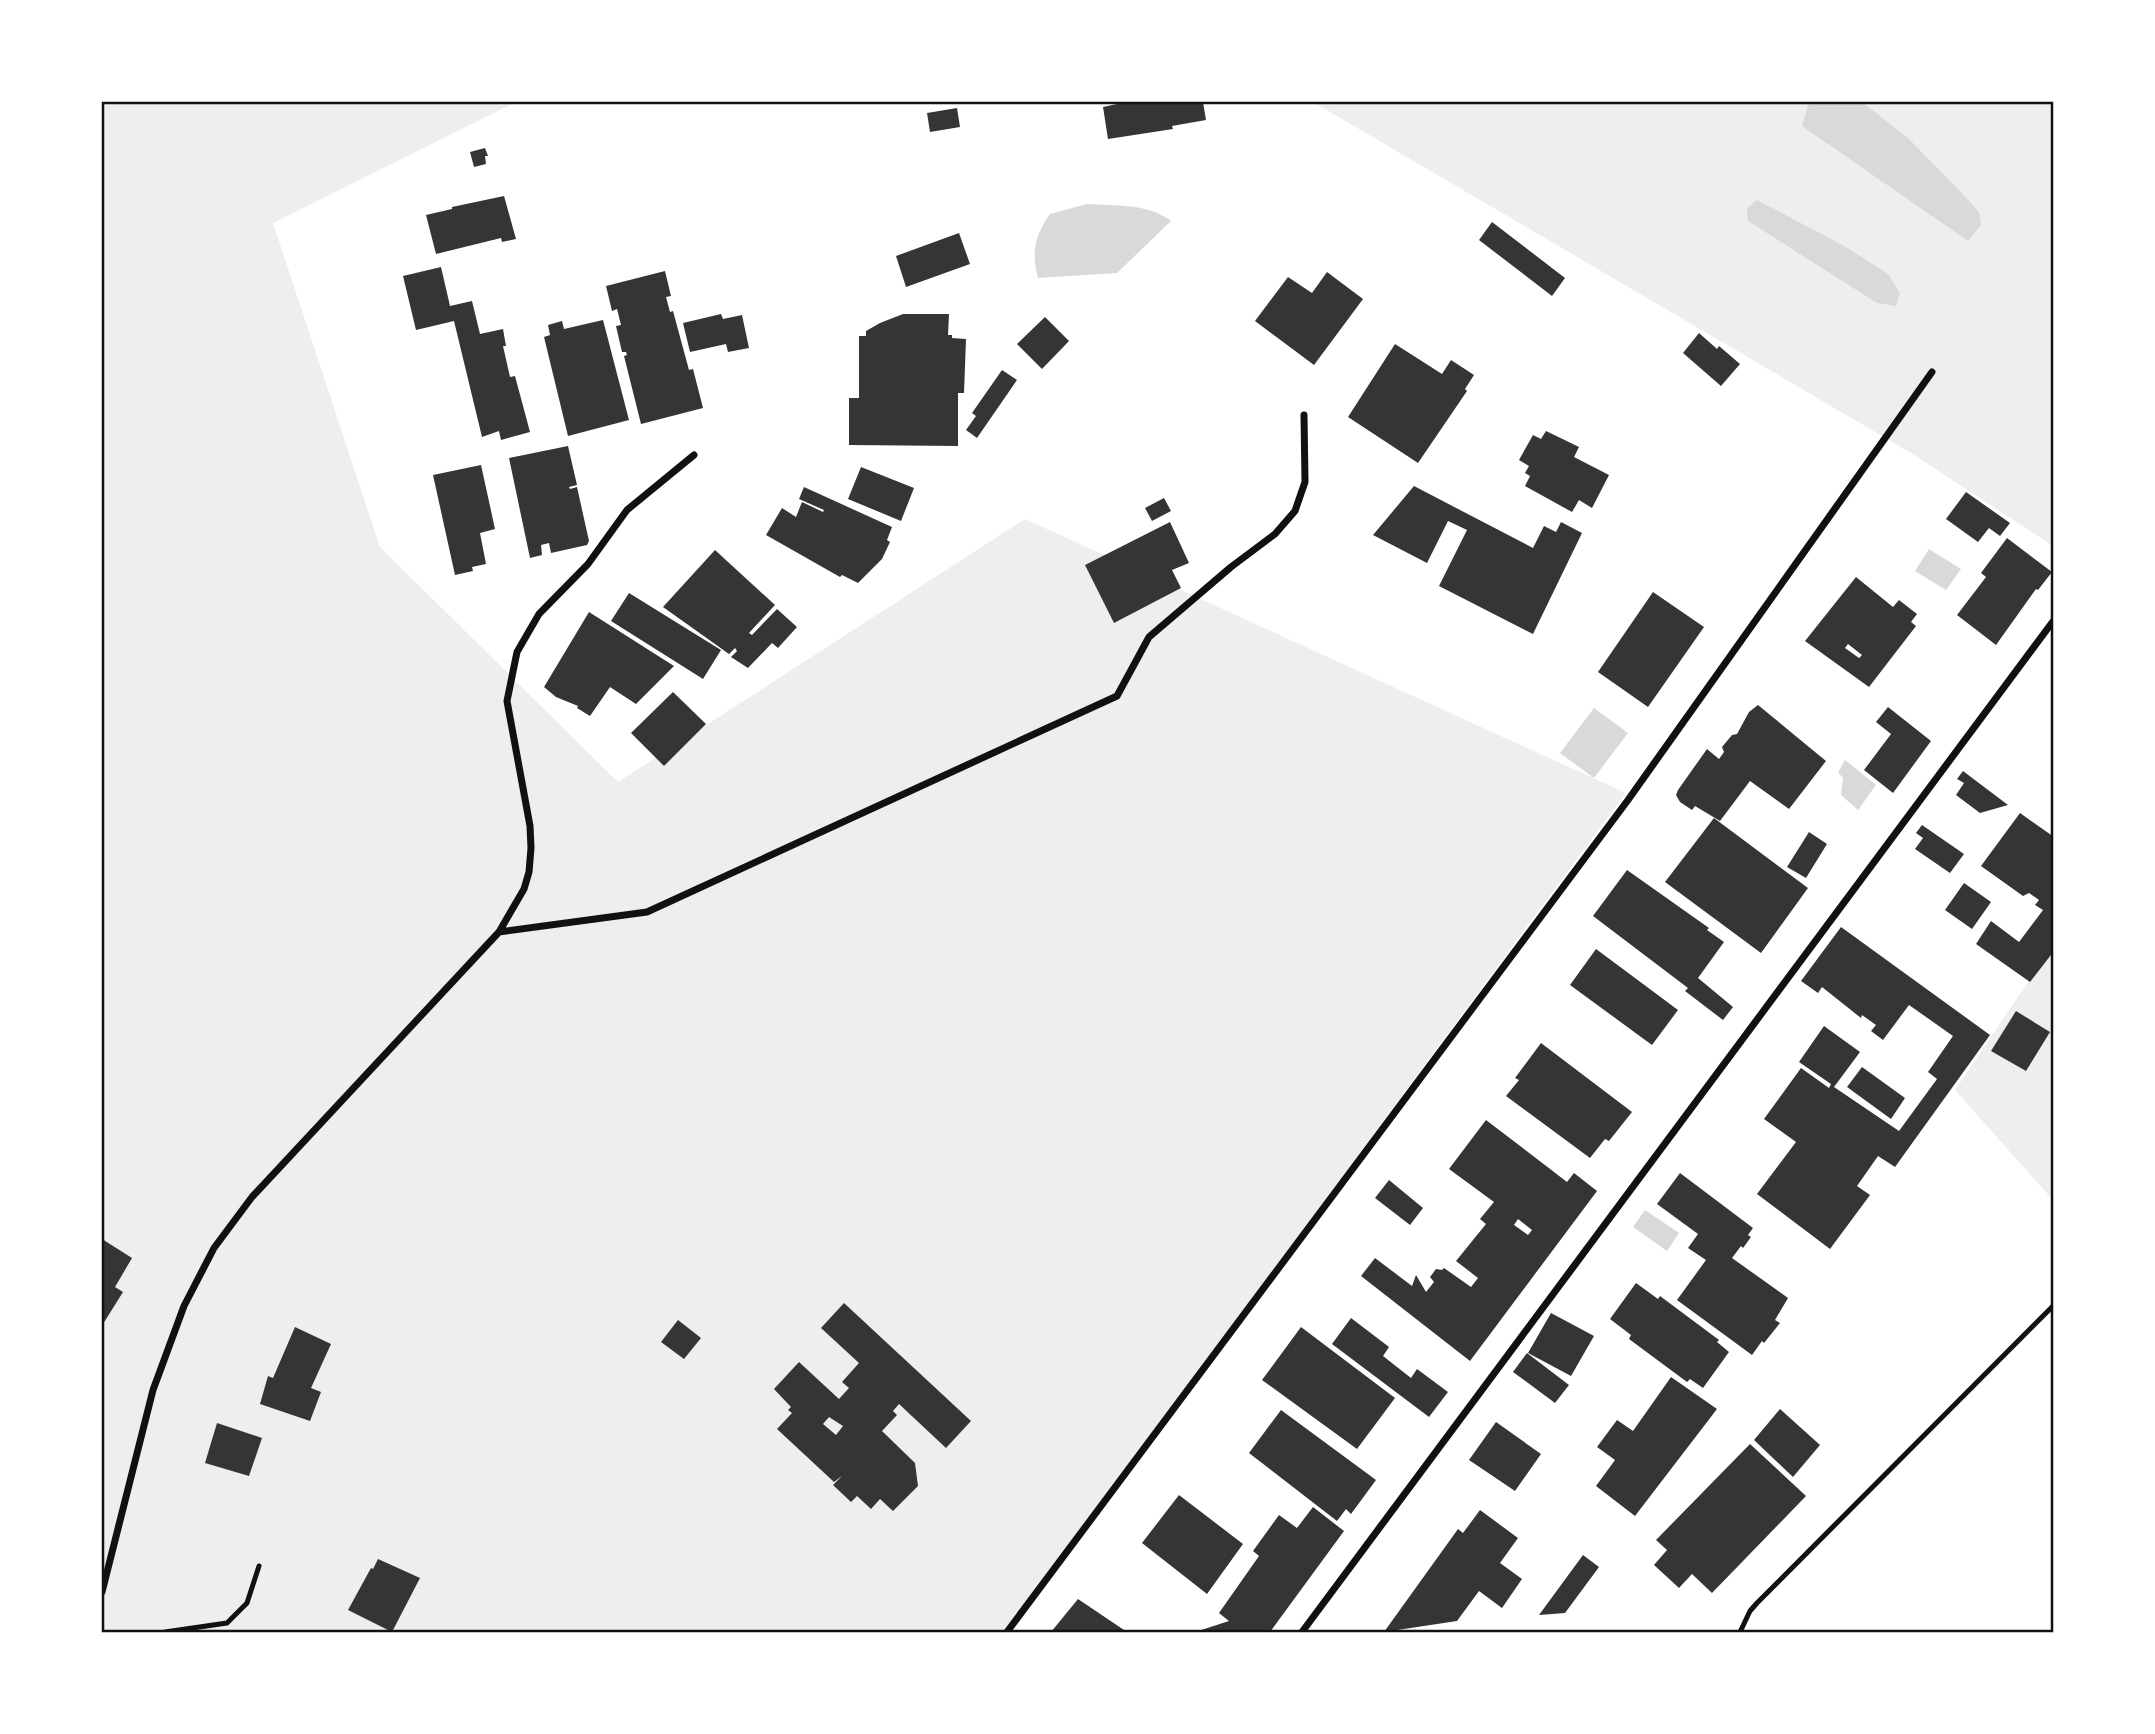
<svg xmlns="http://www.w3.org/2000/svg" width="2155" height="1734" viewBox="0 0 2155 1734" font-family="'Roboto Condensed',sans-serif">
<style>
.green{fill:#eee}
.water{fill:#d9d9d9}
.building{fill:#353535;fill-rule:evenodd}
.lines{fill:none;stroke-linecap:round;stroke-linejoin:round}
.service{stroke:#111;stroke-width:5}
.minor{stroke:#111;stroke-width:7}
.neatline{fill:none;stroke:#111;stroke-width:2.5}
</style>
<rect width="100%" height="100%" fill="#fff"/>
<path class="green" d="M 102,102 L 516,102 L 273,223 L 380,547 L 618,782 L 1025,519 L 1626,793 L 1005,1632 L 102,1632 Z
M 1313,102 L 2053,102 L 2053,546 L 1911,453 Z
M 2053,945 L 2053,1200 L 1955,1090 Z"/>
<path class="water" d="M 1809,102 L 1862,102 L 1908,138 L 1958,189 L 1979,212 L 1981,225 L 1968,241 L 1802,126 Z
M 1757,200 L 1846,247 L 1888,274 L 1900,293 L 1896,306 L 1877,303 L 1748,221 L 1747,208 Z
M 1087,204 C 1115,206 1148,203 1171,221 L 1117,273 L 1038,278 C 1031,251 1035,236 1050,214 Z
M 1929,549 L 1961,569 L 1946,590 L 1915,571 Z
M 1594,708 L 1628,733 L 1594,778 L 1560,753 Z
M 1845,760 L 1876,785 L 1858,810 L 1841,795 L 1843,778 L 1838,772 Z
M 1645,1210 L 1679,1233 L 1667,1251 L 1633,1227 Z"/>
<path class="building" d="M 1116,102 L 1203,102 L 1206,120 L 1172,126 L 1173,129 L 1108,139 L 1103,107 L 1117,104 Z
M 957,108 L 960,127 L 930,132 L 927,113 Z
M 485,148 L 488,156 L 485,156 L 486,164 L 474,167 L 470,152 Z
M 504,196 L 516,239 L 502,242 L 501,238 L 436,254 L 426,215 L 452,209 L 452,207 Z
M 1492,222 L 1565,278 L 1552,296 L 1479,240 Z
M 959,233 L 970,264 L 906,287 L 896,256 Z
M 441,267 L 450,306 L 472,301 L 480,334 L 503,329 L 506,346 L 503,346 L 510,377 L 515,376 L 530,432 L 501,440 L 499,431 L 482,437 L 454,321 L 416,330 L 403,276 Z
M 665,271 L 671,296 L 666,297 L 670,312 L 673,311 L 689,370 L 693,369 L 703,408 L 641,424 L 624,356 L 627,355 L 626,352 L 622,352 L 616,326 L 621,325 L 617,309 L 612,311 L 606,286 Z
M 1327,272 L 1363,299 L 1314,365 L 1255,321 L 1288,277 L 1312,293 Z
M 721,314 L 723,319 L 742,315 L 749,348 L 728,352 L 726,344 L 690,352 L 683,323 Z
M 903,314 L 949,314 L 948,335 L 952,335 L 952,338 L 966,339 L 964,393 L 958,393 L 958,446 L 849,445 L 849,398 L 859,398 L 859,336 L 866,336 L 866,331 L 880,323 Z
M 1045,317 L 1069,341 L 1042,369 L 1017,344 Z
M 603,320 L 629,420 L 568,436 L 544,337 L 550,335 L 548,325 L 562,321 L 564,329 Z
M 1699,333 L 1717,349 L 1719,346 L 1740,364 L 1721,386 L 1683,353 Z
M 1395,344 L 1442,374 L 1451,360 L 1474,375 L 1465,389 L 1467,391 L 1418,463 L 1348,417 Z
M 1002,370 L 1017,380 L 977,438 L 966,430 L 976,416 L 972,413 Z
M 1546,431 L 1579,447 L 1574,457 L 1609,475 L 1592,508 L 1579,500 L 1572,512 L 1525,486 L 1530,476 L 1525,473 L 1529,466 L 1519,460 L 1533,435 L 1541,439 Z
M 568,446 L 577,485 L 569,487 L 570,489 L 577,487 L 589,541 L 587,545 L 551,553 L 549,543 L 541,545 L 542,555 L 530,558 L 509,458 Z
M 481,465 L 495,529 L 480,533 L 486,564 L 472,567 L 473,571 L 455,575 L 433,475 Z
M 861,467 L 914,488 L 901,521 L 848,499 Z
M 1414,486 L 1533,548 L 1544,526 L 1556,532 L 1561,522 L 1582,533 L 1533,634 L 1439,586 L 1467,530 L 1448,521 L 1427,563 L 1373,535 Z
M 804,487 L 892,527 L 887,540 L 890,542 L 882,559 L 858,583 L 842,575 L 840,577 L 766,535 L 782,508 L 796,517 L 802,502 L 823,512 L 824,510 L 799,499 Z
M 1966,492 L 2010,523 L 2000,536 L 1989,528 L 1978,542 L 1946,519 Z
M 1164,498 L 1171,511 L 1152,521 L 1145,508 Z
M 1170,522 L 1189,563 L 1172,570 L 1181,588 L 1114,623 L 1085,565 Z
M 2007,538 L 2052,572 L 2038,590 L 2036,589 L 1996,645 L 1957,615 L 1986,577 L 1981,573 Z
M 715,550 L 775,605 L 749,633 L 752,635 L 777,609 L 797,627 L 778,648 L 772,643 L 748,668 L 731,657 L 737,651 L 735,648 L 729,654 L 663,607 Z
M 1856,577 L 1893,607 L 1899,600 L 1917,614 L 1911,622 L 1916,626 L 1869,687 L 1805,641 ZM 1848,644 L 1862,655 L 1859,658 L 1845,648 Z
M 1653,592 L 1704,627 L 1648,707 L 1598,672 Z
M 629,593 L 721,650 L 703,679 L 611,621 Z
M 589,612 L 674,666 L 636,704 L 610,687 L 590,716 L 577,708 L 578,706 L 556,697 L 544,687 Z
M 673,692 L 706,724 L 664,766 L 631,733 Z
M 1758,705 L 1826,761 L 1789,809 L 1750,781 L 1720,821 L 1695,806 L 1692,810 L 1680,802 L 1676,795 L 1678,790 L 1707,749 L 1719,759 L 1724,752 L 1722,747 L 1732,735 L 1737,734 L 1749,712 Z
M 1888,707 L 1931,741 L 1893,793 L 1864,770 L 1891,734 L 1876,722 Z
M 1963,771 L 2008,805 L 1980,813 L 1956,795 L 1964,783 L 1957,779 Z
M 2020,813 L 2054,837 L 2054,951 L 2030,982 L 1976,944 L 1991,921 L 2019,942 L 2043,910 L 2035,905 L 2039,900 L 2029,893 L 2023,896 L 1981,866 Z
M 1714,818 L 1808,888 L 1761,953 L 1665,882 Z
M 1922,825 L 1964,854 L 1950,873 L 1915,849 L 1923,838 L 1916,833 Z
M 1809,832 L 1827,844 L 1806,878 L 1787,867 Z
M 1627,870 L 1709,928 L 1707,930 L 1724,942 L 1698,978 L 1733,1007 L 1723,1020 L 1685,991 L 1688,988 L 1593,916 Z
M 1964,883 L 1991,902 L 1972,929 L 1945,910 Z
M 1841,927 L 1990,1035 L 1895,1167 L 1878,1156 L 1857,1186 L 1870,1195 L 1830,1249 L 1757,1194 L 1796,1142 L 1764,1119 L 1801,1068 L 1829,1088 L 1831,1084 L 1799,1062 L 1824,1026 L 1860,1052 L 1834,1087 L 1899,1131 L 1937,1079 L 1928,1072 L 1953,1036 L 1909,1005 L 1883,1040 L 1871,1031 L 1876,1025 L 1862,1015 L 1861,1018 L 1822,987 L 1818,993 L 1801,981 Z
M 1596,949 L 1678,1010 L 1652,1045 L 1570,985 Z
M 2016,1011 L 2050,1032 L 2026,1071 L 1991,1051 Z
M 1541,1043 L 1632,1112 L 1609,1141 L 1605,1139 L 1590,1158 L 1506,1096 L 1519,1080 L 1515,1078 Z
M 1862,1067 L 1905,1098 L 1891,1119 L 1847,1087 Z
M 1486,1120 L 1567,1182 L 1574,1173 L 1597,1191 L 1470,1361 L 1361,1276 L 1375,1258 L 1412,1286 L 1416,1275 L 1426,1292 L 1434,1282 L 1430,1277 L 1436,1269 L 1442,1270 L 1444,1268 L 1471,1287 L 1478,1278 L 1456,1261 L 1486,1224 L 1480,1219 L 1494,1202 L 1449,1169 ZM 1518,1219 L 1532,1230 L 1528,1235 L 1514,1225 Z
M 1680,1173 L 1753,1228 L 1748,1235 L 1751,1237 L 1743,1248 L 1741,1246 L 1732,1258 L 1788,1298 L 1775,1320 L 1780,1323 L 1764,1343 L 1762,1341 L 1752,1355 L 1677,1300 L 1706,1260 L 1688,1248 L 1698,1234 L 1657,1204 Z
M 1389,1180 L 1423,1208 L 1410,1225 L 1375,1198 Z
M 102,1239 L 132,1258 L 115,1287 L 123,1292 L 103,1324 L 102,1323 Z
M 1636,1283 L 1658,1299 L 1660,1296 L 1719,1340 L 1717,1342 L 1729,1352 L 1703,1388 L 1690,1379 L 1687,1382 L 1629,1339 L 1631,1335 L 1610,1319 Z
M 844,1303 L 971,1421 L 946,1448 L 899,1404 L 893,1411 L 897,1415 L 882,1431 L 915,1463 L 918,1486 L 893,1511 L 880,1499 L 871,1509 L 857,1496 L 851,1502 L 833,1485 L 842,1476 L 834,1482 L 777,1429 L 792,1413 L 788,1410 L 791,1407 L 774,1389 L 799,1362 L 839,1399 L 849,1388 L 842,1382 L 859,1363 L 821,1328 ZM 829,1417 L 843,1426 L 836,1435 L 823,1424 Z
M 1551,1313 L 1594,1336 L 1571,1376 L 1528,1353 Z
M 1351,1318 L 1389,1347 L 1383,1356 L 1411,1378 L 1417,1369 L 1448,1392 L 1429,1417 L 1332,1344 Z
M 678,1320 L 701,1338 L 684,1359 L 661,1342 Z
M 295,1327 L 331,1344 L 311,1388 L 321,1392 L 310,1421 L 260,1404 L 268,1376 L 273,1378 Z
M 1301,1327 L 1395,1398 L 1357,1449 L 1262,1380 Z
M 1527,1353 L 1569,1385 L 1555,1403 L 1513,1372 Z
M 1671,1377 L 1717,1409 L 1635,1516 L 1596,1486 L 1615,1460 L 1597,1447 L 1617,1420 L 1633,1431 Z
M 1780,1409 L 1820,1445 L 1793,1477 L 1754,1440 Z
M 1281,1410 L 1376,1480 L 1351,1514 L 1346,1509 L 1337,1521 L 1249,1453 Z
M 1496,1422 L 1541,1454 L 1515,1491 L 1469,1460 Z
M 217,1423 L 262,1438 L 249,1476 L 205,1463 Z
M 1750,1444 L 1806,1496 L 1712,1593 L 1692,1574 L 1679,1588 L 1654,1565 L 1667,1550 L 1656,1540 Z
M 1179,1495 L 1243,1544 L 1207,1594 L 1142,1543 Z
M 1313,1507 L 1344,1531 L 1270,1632 L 1195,1632 L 1229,1621 L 1219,1613 L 1259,1556 L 1253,1551 L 1279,1515 L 1297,1528 Z
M 1480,1510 L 1518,1538 L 1500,1563 L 1522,1579 L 1502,1608 L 1479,1591 L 1457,1621 L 1384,1632 L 1458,1529 L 1463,1533 Z
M 1583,1555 L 1599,1567 L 1565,1613 L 1539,1615 Z
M 378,1559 L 420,1578 L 392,1632 L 348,1610 L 371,1568 L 373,1569 Z
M 1078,1599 L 1127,1632 L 1051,1632 Z"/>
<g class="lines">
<path class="service" d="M 165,1632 L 227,1623 L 247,1603 L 259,1566
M 1740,1632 L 1750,1611 L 1757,1603 L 2054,1305"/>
<path class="minor" d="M 499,932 L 647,912 L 1117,696 L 1149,637 L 1231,567 L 1275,534 L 1295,511 L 1305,482 L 1304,415
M 102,1592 L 153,1390 L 184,1306 L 214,1248 L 252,1197 L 499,932 L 524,889 L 529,872 L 531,848 L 530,826 L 507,701 L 517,652 L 539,614 L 588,564 L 627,510 L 694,455
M 1007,1632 L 1628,800 L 1932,372
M 1302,1632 L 2054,620"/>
</g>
<rect width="2155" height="1734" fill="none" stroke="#ffffff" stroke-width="206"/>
<rect x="103" y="103" width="1949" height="1528" class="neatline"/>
</svg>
